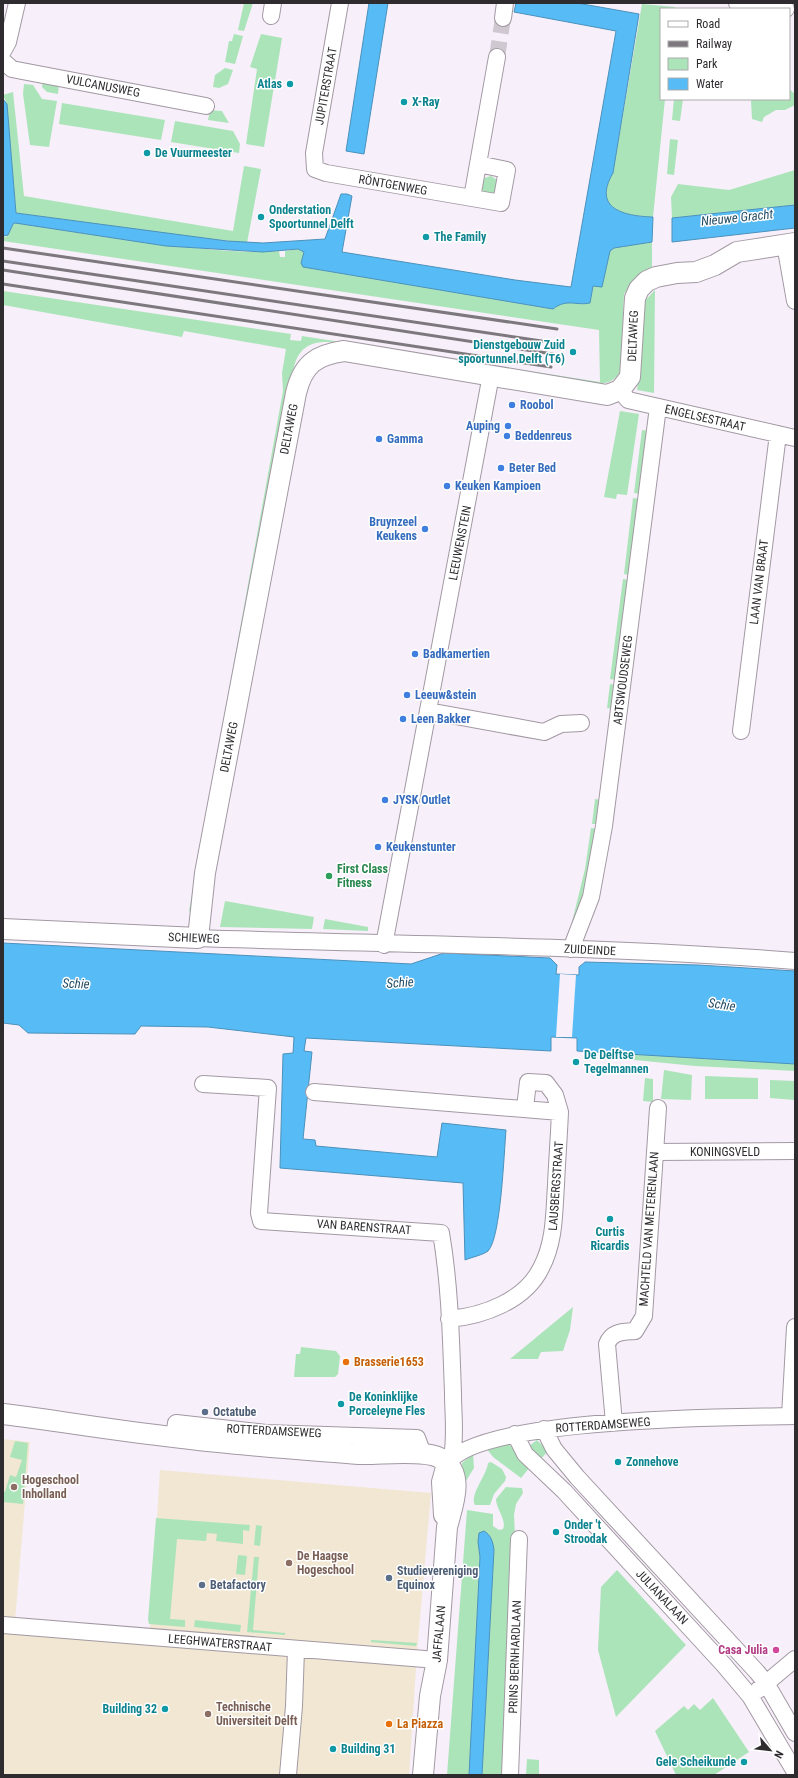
<svg xmlns="http://www.w3.org/2000/svg" width="798" height="1778" viewBox="0 0 798 1778" font-family="'Roboto Condensed',sans-serif">
<style>
.education{fill:#f1e7d2}
.green{fill:#ace4ba}
.water{fill:#57bcf6;stroke:#4b91bb}
.pier{fill:#f7eff9}
.lines{fill:none;stroke-linecap:round;stroke-linejoin:round}
.minor-tunnel{stroke:#cfc8d1;stroke-width:16;stroke-dasharray:16 8;stroke-linecap:butt}
.minor-casing{stroke:#a299a3;stroke-width:18}
.tertiary-casing{stroke:#a299a3;stroke-width:22}
.minor{stroke:#fff;stroke-width:16}
.tertiary{stroke:#fff;stroke-width:20}
.rail{stroke:#7d787e;stroke-width:3}
.culture-dot{fill:#0f9aa8;stroke:#fff;stroke-width:1.5}
.shop-dot{fill:#3f7fe0;stroke:#fff;stroke-width:1.5}
.leisure-dot{fill:#2e9e5b;stroke:#fff;stroke-width:1.5}
.food-dot{fill:#e8710a;stroke:#fff;stroke-width:1.5}
.service-dot{fill:#5c6f8a;stroke:#fff;stroke-width:1.5}
.education-dot{fill:#8d6e63;stroke:#fff;stroke-width:1.5}
.hotel-dot{fill:#d1479c;stroke:#fff;stroke-width:1.5}
.labels{text-anchor:middle;stroke-width:3;stroke-linejoin:round;paint-order:stroke}
.culture-label{font-size:12px;font-weight:bold;fill:#0d838f;stroke:#fff;text-anchor:start}
.street-label{font-size:12px;fill:#2f2c30;stroke:#fff}
.shop-label{font-size:12px;font-weight:bold;fill:#366cbe;stroke:#fff;text-anchor:start}
.leisure-label{font-size:12px;font-weight:bold;fill:#27864d;stroke:#fff;text-anchor:start}
.food-label{font-size:12px;font-weight:bold;fill:#c56008;stroke:#fff;text-anchor:start}
.service-label{font-size:12px;font-weight:bold;fill:#4e5e75;stroke:#fff;text-anchor:start}
.education-label{font-size:12px;font-weight:bold;fill:#785e54;stroke:#fff;text-anchor:start}
.hotel-label{font-size:12px;font-weight:bold;fill:#b23c85;stroke:#fff;text-anchor:end}
.water-label{font-size:13px;font-style:italic;fill:#244d66;stroke:#fff}
</style>
<rect width="100%" height="100%" fill="#f7eff9"/>
<path class="education" d="M 3,1439 L 30,1442 L 15,1621 L 150,1632 L 160,1470 L 431,1493 L 417,1652 L 409,1775 L 3,1775 Z"/>
<path class="green" d="M 244,3 L 253,3 L 244,31 L 238,30 Z
M 642,4 L 675,7 L 675,9 L 661,9 L 661,99 L 665,99 L 653,217 C 624,216 592,209 613,173 Z
M 234,34 L 243,36 L 235,64 L 225,62 L 229,41 L 232,41 Z
M 261,34 L 282,38 L 264,147 L 246,144 L 257,69 L 250,67 Z
M 225,68 L 233,70 L 228,84 L 219,88 L 213,87 L 215,75 Z
M 43,80 L 59,83 L 58,94 L 47,92 L 42,87 Z
M 24,84 L 33,85 L 42,99 L 57,101 L 49,147 L 30,145 L 23,94 Z
M 789,89 L 795,94 L 795,105 L 785,110 L 776,110 L 764,117 L 762,122 L 752,119 L 751,101 L 753,99 L 789,99 Z
M 13,92 L 24,196 L 233,231 L 244,166 L 261,169 L 247,243 L 168,234 L 16,213 L 7,104 L 3,95 Z
M 674,99 L 683,99 L 680,121 L 672,120 Z
M 62,103 L 165,120 L 161,140 L 59,124 Z
M 210,110 L 222,111 L 229,123 L 208,120 Z
M 175,121 L 233,131 L 240,144 L 239,153 L 171,142 Z
M 670,139 L 678,140 L 674,175 L 667,174 Z
M 795,170 L 795,205 L 672,218 L 671,197 L 678,184 L 729,190 Z
M 491,176 L 497,180 L 499,187 L 493,196 L 480,192 L 481,179 Z
M 15,223 C 76,232 136,243 197,248 C 224,251 252,253 279,251 L 280,257 L 285,257 L 285,251 L 298,249 L 304,252 L 301,263 L 303,267 L 553,309 C 564,301 574,302 587,304 L 593,286 L 602,287 L 610,251 L 614,248 L 652,242 L 652,267 L 635,278 L 624,294 L 621,369 C 616,380 610,383 598,384 L 328,342 C 310,341 298,349 294,367 L 195,914 L 189,911 L 283,391 L 282,373 L 286,349 L 184,331 L 182,337 L 3,305 L 3,291 L 291,334 L 290,340 L 301,341 L 302,336 L 600,382 L 599,330 L 3,241 L 3,236 L 6,237 L 13,224 Z
M 655,290 L 654,393 L 637,390 L 640,369 L 643,303 Z
M 620,411 L 639,414 L 627,495 L 617,494 L 616,499 L 604,497 Z
M 642,430 L 649,431 L 641,494 L 634,493 Z
M 633,498 L 640,499 L 630,575 L 624,574 Z
M 623,579 L 630,580 L 617,680 L 610,679 Z
M 610,684 L 617,685 L 613,709 L 607,708 Z
M 595,799 L 602,800 L 599,824 L 592,824 Z
M 591,828 L 598,829 L 587,895 L 575,923 L 572,922 L 585,869 Z
M 225,901 L 314,917 L 312,929 L 220,927 Z
M 325,919 L 368,927 L 368,931 L 323,929 Z
M 626,1053 L 795,1064 L 795,1071 L 695,1066 L 625,1059 Z
M 664,1070 L 692,1075 L 691,1100 L 661,1099 Z
M 705,1076 L 758,1078 L 758,1099 L 705,1099 Z
M 645,1078 L 653,1079 L 653,1102 L 643,1101 Z
M 770,1080 L 795,1081 L 795,1100 L 770,1098 Z
M 573,1307 L 570,1330 L 563,1351 L 541,1352 L 538,1359 L 510,1359 Z
M 301,1347 L 336,1351 L 340,1356 L 338,1374 L 335,1377 L 294,1377 L 296,1354 L 300,1354 Z
M 537,1440 L 548,1451 L 540,1460 L 529,1446 Z
M 15,1441 L 28,1443 L 23,1504 L 3,1502 L 3,1491 L 5,1492 L 10,1475 L 16,1477 L 22,1460 L 10,1457 Z
M 509,1444 L 530,1467 L 521,1478 L 493,1457 L 486,1448 Z
M 473,1454 L 474,1468 L 464,1484 L 462,1463 Z
M 491,1462 L 502,1469 L 506,1477 L 505,1481 L 494,1494 L 490,1505 L 475,1505 C 469,1495 487,1475 488,1463 Z
M 506,1487 L 522,1488 L 523,1493 L 516,1504 L 514,1515 L 515,1535 L 503,1775 L 482,1775 L 494,1550 L 488,1533 L 478,1542 L 480,1557 L 469,1775 L 447,1775 L 467,1510 L 493,1514 L 493,1526 L 499,1530 L 503,1529 C 507,1520 496,1509 496,1499 Z
M 156,1518 L 250,1525 L 249,1531 L 243,1530 L 243,1544 L 216,1541 L 217,1534 L 207,1533 L 206,1541 L 177,1539 L 170,1619 L 185,1620 L 185,1627 L 149,1624 L 148,1620 Z
M 256,1525 L 262,1526 L 260,1546 L 254,1545 Z
M 238,1555 L 247,1556 L 245,1575 L 236,1574 Z
M 254,1557 L 259,1557 L 253,1630 L 285,1633 L 285,1635 L 247,1632 Z
M 617,1570 L 686,1645 L 616,1717 L 598,1650 L 601,1587 Z
M 195,1620 L 241,1625 L 240,1632 L 194,1627 Z
M 371,1640 L 417,1643 L 416,1646 L 371,1642 Z
M 713,1698 L 749,1752 L 714,1775 L 676,1775 L 655,1731 L 684,1706 L 688,1710 L 694,1704 L 700,1710 Z
M 527,1759 L 539,1760 L 539,1775 L 526,1775 Z"/>
<path class="water" d="M 369,3 L 388,3 L 364,154 L 346,151 Z
M 516,3 L 577,3 L 639,14 L 613,173 C 592,209 624,216 653,217 L 652,242 L 614,248 L 610,251 L 602,287 L 593,286 L 590,303 C 576,306 567,298 553,309 L 303,267 L 301,263 L 304,252 L 298,249 L 263,252 L 166,246 L 15,223 L 13,224 L 8,235 L 3,236 L 3,99 L 7,104 L 16,213 L 227,241 L 263,243 L 325,239 L 341,194 L 347,194 L 352,196 L 342,252 L 515,280 L 571,287 L 616,31 L 514,12 Z
M 795,205 L 795,228 L 672,242 L 672,218 Z
M 3,943 L 411,964 L 444,953 L 550,958 L 557,965 L 556,974 L 579,975 L 579,967 L 585,962 L 698,965 L 795,971 L 795,1064 L 577,1051 L 577,1038 L 551,1037 L 551,1051 L 306,1038 L 304,1051 L 312,1052 L 303,1139 L 315,1140 L 316,1146 L 437,1157 L 442,1123 L 506,1130 C 504,1152 501,1238 488,1251 C 483,1255 472,1257 465,1260 L 463,1183 L 280,1168 L 283,1054 L 293,1053 L 294,1037 L 208,1027 L 141,1026 L 135,1034 L 28,1033 L 19,1025 L 3,1023 Z
M 484,1531 C 491,1535 493,1542 494,1550 L 482,1775 L 469,1775 L 480,1557 L 478,1542 L 479,1533 Z"/>
<path class="pier" d="M 560,974 L 576,975 L 572,1037 L 556,1037 Z"/>
<g class="lines">
<path class="minor-tunnel" d="M 497,57 L 503,18"/>
<g class="minor-casing">
<path id="minor" d="M 340,3 L 314,153 L 315,169 L 326,173 L 472,198 L 478,164 L 507,170 L 501,203 L 472,198
M 737,3 L 786,9
M 271,16 L 273,3
M 503,18 L 505,3
M 3,51 L 8,42 L 17,3
M 3,61 L 12,69 L 22,71 L 206,106
M 478,164 L 497,57
M 785,244 L 795,301
M 620,390 L 628,400 L 795,438
M 428,711 L 544,732 L 561,724 L 581,723
M 741,731 L 778,434
M 198,938 C 397,945 596,945 795,961
M 384,945 L 491,375
M 571,949 L 591,897 L 604,826 L 658,407
M 203,1084 L 268,1088 L 259,1213 L 261,1221 L 441,1233 C 450,1285 451,1340 453,1393 C 453,1414 456,1436 452,1457
M 314,1092 L 560,1112 C 559,1136 557,1161 556,1185 C 554,1213 555,1242 541,1268 C 525,1301 483,1316 449,1319
M 525,1108 L 528,1082 L 546,1083 L 555,1095 L 560,1112
M 655,1152 L 795,1151
M 790,1416 L 795,1327
M 614,1423 L 607,1344 C 612,1331 623,1332 635,1331 L 644,1316 L 658,1108
M 544,1429 L 554,1449 L 577,1477 L 757,1672 L 766,1683 L 795,1733
M 515,1434 L 525,1454 L 564,1491 L 723,1664 L 750,1696 L 795,1772
M 174,1437 L 176,1423 L 266,1433 L 417,1438 L 423,1454
M 447,1464 C 479,1417 734,1417 795,1416
M 3,1625 L 437,1660
M 758,1690 L 795,1659
M 288,1775 L 294,1706 L 296,1650
M 510,1775 L 519,1539"/>
</g>
<g class="tertiary-casing">
<path id="tertiary" d="M 3,929 L 198,938 L 205,873 L 296,393 C 303,364 316,355 344,351 L 607,395 L 620,390 L 630,377 L 635,298 L 639,289 L 647,281 L 656,277 L 677,273 L 696,272 L 715,265 L 737,252 L 795,243
M 3,1414 C 60,1421 117,1431 174,1437 C 236,1445 297,1449 359,1454 C 379,1455 424,1449 440,1458 C 466,1473 453,1504 447,1527 L 437,1660 L 430,1696 L 423,1775
M 444,1515 L 442,1482 L 447,1464"/>
</g>
<use href="#minor" class="minor"/>
<use href="#tertiary" class="tertiary"/>
<path class="rail" d="M 3,248 L 557,329
M 3,261 L 555,343
M 3,270 L 553,354
M 3,284 L 551,367"/>
</g>
<g class="culture-dot">
<circle cx="290" cy="84" r="4"/>
<circle cx="404" cy="102" r="4"/>
<circle cx="147" cy="153" r="4"/>
<circle cx="261" cy="217" r="4"/>
<circle cx="426" cy="237" r="4"/>
<circle cx="573" cy="352" r="4"/>
<circle cx="576" cy="1062" r="4"/>
<circle cx="610" cy="1219" r="4"/>
<circle cx="341" cy="1404" r="4"/>
<circle cx="618" cy="1462" r="4"/>
<circle cx="556" cy="1532" r="4"/>
<circle cx="165" cy="1709" r="4"/>
<circle cx="333" cy="1749" r="4"/>
<circle cx="744" cy="1762" r="4"/>
</g>
<g class="shop-dot">
<circle cx="512" cy="405" r="4"/>
<circle cx="508" cy="426" r="4"/>
<circle cx="507" cy="436" r="4"/>
<circle cx="379" cy="439" r="4"/>
<circle cx="501" cy="468" r="4"/>
<circle cx="447" cy="486" r="4"/>
<circle cx="425" cy="529" r="4"/>
<circle cx="415" cy="654" r="4"/>
<circle cx="407" cy="695" r="4"/>
<circle cx="403" cy="719" r="4"/>
<circle cx="385" cy="800" r="4"/>
<circle cx="378" cy="847" r="4"/>
</g>
<circle class="leisure-dot" cx="329" cy="876" r="4"/>
<g class="food-dot">
<circle cx="346" cy="1362" r="4"/>
<circle cx="389" cy="1724" r="4"/>
</g>
<g class="service-dot">
<circle cx="205" cy="1412" r="4"/>
<circle cx="389" cy="1578" r="4"/>
<circle cx="202" cy="1585" r="4"/>
</g>
<g class="education-dot">
<circle cx="14" cy="1487" r="4"/>
<circle cx="289" cy="1563" r="4"/>
<circle cx="208" cy="1714" r="4"/>
</g>
<circle class="hotel-dot" cx="776" cy="1650" r="4"/>
<g class="labels">
<g class="culture-label">
<text x="282" y="88" text-anchor="end">Atlas</text>
<text x="412" y="106">X-Ray</text>
<text x="155" y="157">De Vuurmeester</text>
<text x="269" y="214">Onderstation<tspan x="269" dy="14">Spoortunnel Delft</tspan></text>
<text x="434" y="241">The Family</text>
<text x="565" y="349" text-anchor="end">Dienstgebouw Zuid<tspan x="565" dy="14">spoortunnel Delft (T6)</tspan></text>
<text x="584" y="1059">De Delftse<tspan x="584" dy="14">Tegelmannen</tspan></text>
<text x="610" y="1236" text-anchor="middle">Curtis<tspan x="610" dy="14">Ricardis</tspan></text>
<text x="349" y="1401">De Koninklijke<tspan x="349" dy="14">Porceleyne Fles</tspan></text>
<text x="626" y="1466">Zonnehove</text>
<text x="564" y="1529">Onder 't<tspan x="564" dy="14">Stroodak</tspan></text>
<text x="157" y="1713" text-anchor="end">Building 32</text>
<text x="341" y="1753">Building 31</text>
<text x="736" y="1766" text-anchor="end">Gele Scheikunde</text>
</g>
<g class="street-label">
<text transform="translate(103 86) rotate(11)" y="4">VULCANUSWEG</text>
<text transform="translate(326 86) rotate(-80)" y="4">JUPITERSTRAAT</text>
<text transform="translate(393 185) rotate(10)" y="4">RÖNTGENWEG</text>
<text transform="translate(633 336) rotate(-88)" y="4">DELTAWEG</text>
<text transform="translate(705 418) rotate(13)" y="4">ENGELSESTRAAT</text>
<text transform="translate(289 429) rotate(-79)" y="4">DELTAWEG</text>
<text transform="translate(460 543) rotate(-79)" y="4">LEEUWENSTEIN</text>
<text transform="translate(759 582) rotate(-83)" y="4">LAAN VAN BRAAT</text>
<text transform="translate(623 680) rotate(-83)" y="4">ABTSWOUDSEWEG</text>
<text transform="translate(229 747) rotate(-79)" y="4">DELTAWEG</text>
<text transform="translate(194 938) rotate(2)" y="4">SCHIEWEG</text>
<text transform="translate(590 950) rotate(3)" y="4">ZUIDEINDE</text>
<text x="725" y="1156">KONINGSVELD</text>
<text transform="translate(556 1186) rotate(-86)" y="4">LAUSBERGSTRAAT</text>
<text transform="translate(364 1227) rotate(4)" y="4">VAN BARENSTRAAT</text>
<text transform="translate(649 1229) rotate(-86)" y="4">MACHTELD VAN METERENLAAN</text>
<text transform="translate(603 1425) rotate(-4)" y="4">ROTTERDAMSEWEG</text>
<text transform="translate(274 1431) rotate(3)" y="4">ROTTERDAMSEWEG</text>
<text transform="translate(662 1597) rotate(47)" y="4">JULIANALAAN</text>
<text transform="translate(439 1634) rotate(-85)" y="4">JAFFALAAN</text>
<text transform="translate(220 1643) rotate(5)" y="4">LEEGHWATERSTRAAT</text>
<text transform="translate(515 1657) rotate(-88)" y="4">PRINS BERNHARDLAAN</text>
</g>
<g class="shop-label">
<text x="520" y="409">Roobol</text>
<text x="500" y="430" text-anchor="end">Auping</text>
<text x="515" y="440">Beddenreus</text>
<text x="387" y="443">Gamma</text>
<text x="509" y="472">Beter Bed</text>
<text x="455" y="490">Keuken Kampioen</text>
<text x="417" y="526" text-anchor="end">Bruynzeel<tspan x="417" dy="14">Keukens</tspan></text>
<text x="423" y="658">Badkamertien</text>
<text x="415" y="699">Leeuw&amp;stein</text>
<text x="411" y="723">Leen Bakker</text>
<text x="393" y="804">JYSK Outlet</text>
<text x="386" y="851">Keukenstunter</text>
</g>
<g class="leisure-label">
<text x="337" y="873">First Class<tspan x="337" dy="14">Fitness</tspan></text>
</g>
<g class="food-label">
<text x="354" y="1366">Brasserie1653</text>
<text x="397" y="1728">La Piazza</text>
</g>
<g class="service-label">
<text x="213" y="1416">Octatube</text>
<text x="397" y="1575">Studievereniging<tspan x="397" dy="14">Equinox</tspan></text>
<text x="210" y="1589">Betafactory</text>
</g>
<g class="education-label">
<text x="22" y="1484">Hogeschool<tspan x="22" dy="14">Inholland</tspan></text>
<text x="297" y="1560">De Haagse<tspan x="297" dy="14">Hogeschool</tspan></text>
<text x="216" y="1711">Technische<tspan x="216" dy="14">Universiteit Delft</tspan></text>
</g>
<g class="hotel-label">
<text x="768" y="1654">Casa Julia</text>
</g>
<g class="water-label">
<text transform="translate(737 217) rotate(-6)" y="5">Nieuwe Gracht</text>
<text transform="translate(400 982) rotate(-4)" y="5">Schie</text>
<text transform="translate(76 983) rotate(2)" y="5">Schie</text>
<text transform="translate(722 1004) rotate(8)" y="5">Schie</text>
</g>
</g>
<rect width="798" height="1778" fill="none" stroke="#2f2c30" stroke-width="8"/>
<rect x="660" y="8" width="130" height="92" fill="#ffffff" stroke="#acabac"/>
<rect x="668" y="21" width="20" height="6" fill="#ffffff" stroke="#acabac"/>
<text x="696" y="28" font-size="12" fill="#2f2c30">Road</text>
<rect x="668" y="41" width="20" height="6" fill="#7d787e" stroke="#acabac"/>
<text x="696" y="48" font-size="12" fill="#2f2c30">Railway</text>
<rect x="668" y="58" width="20" height="12" fill="#ace4ba" stroke="#acabac"/>
<text x="696" y="68" font-size="12" fill="#2f2c30">Park</text>
<rect x="668" y="78" width="20" height="12" fill="#57bcf6" stroke="#acabac"/>
<text x="696" y="88" font-size="12" fill="#2f2c30">Water</text>
<g transform="translate(770 1750) rotate(118)" stroke="#ffffff" stroke-width="3" paint-order="stroke">
<path d="M0-3L7 15L0 10L-7 15Z" fill="#2f2c30"/>
<text y="-6" font-size="11" font-weight="bold" text-anchor="middle" fill="#2f2c30">N</text>
</g>
</svg>
